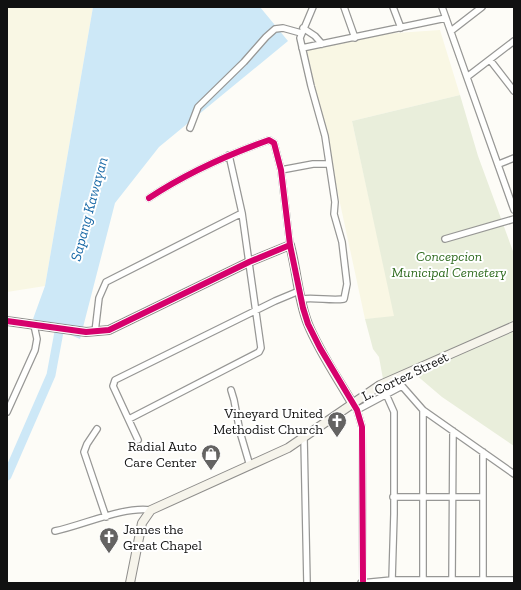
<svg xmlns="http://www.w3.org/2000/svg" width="521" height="590" viewBox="0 0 521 590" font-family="'Zilla Slab',serif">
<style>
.farmland{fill:#f9f7e4}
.cemetery{fill:#e9eedb}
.water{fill:#cde8f7}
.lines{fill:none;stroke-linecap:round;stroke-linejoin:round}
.river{stroke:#cde8f7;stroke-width:9}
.street-casing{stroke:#979795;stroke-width:8}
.secondary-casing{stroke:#8e8d8b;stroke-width:10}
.street{stroke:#fffffe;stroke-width:5.5}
.secondary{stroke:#f6f4eb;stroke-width:8}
.cycleway-casing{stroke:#fff;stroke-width:8}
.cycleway{stroke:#d6006c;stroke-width:6}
.labels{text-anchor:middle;stroke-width:4;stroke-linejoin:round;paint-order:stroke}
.park-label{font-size:14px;font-style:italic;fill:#2f6b1f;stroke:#fff}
.street-label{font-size:14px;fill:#111;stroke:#fff}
.poi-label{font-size:14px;fill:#111;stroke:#fff;text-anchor:end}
.water-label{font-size:15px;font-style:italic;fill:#1768a6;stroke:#fff}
</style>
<rect width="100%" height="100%" fill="#fdfcf7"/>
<path class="farmland" d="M 7,7 L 93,7 L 45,286 L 7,292 Z
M 440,30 L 460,95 L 352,121 L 395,317 L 365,319 L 307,50 L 382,34 Z"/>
<path class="cemetery" d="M 460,95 L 478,156 L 514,254 L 514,321 L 383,379 L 379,357 L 373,349 L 365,319 L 394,316 L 352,121 Z
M 514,330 L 514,446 L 442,397 L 415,374 Z"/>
<path class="water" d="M 93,7 L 260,7 L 288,41 L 159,147 L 115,203 L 80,339 L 33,319 L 45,286 Z"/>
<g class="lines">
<path class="river" d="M 7,476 L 51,375 L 61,321"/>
<g class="street-casing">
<path id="street" d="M 344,7 L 355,38
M 393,7 L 401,28
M 442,7 L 514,210
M 303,28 L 315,36 L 322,44
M 451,31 L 482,7
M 302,48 L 446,18
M 490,60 L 514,91
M 467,77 L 514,41
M 190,128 L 198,107 L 244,62 L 266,37 L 275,29 L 283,28 L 301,33
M 499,164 L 514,158
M 281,170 L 313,164 L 329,164
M 149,198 C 187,173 227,155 269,140 L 274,143 L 281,170 L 290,245
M 445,239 L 514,219
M 301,299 C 316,297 330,301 344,299 L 347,284 L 342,242 L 334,214 L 335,202 L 325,136 L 311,86 L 300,38 L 313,7
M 95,332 L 99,298 L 106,282 L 242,213
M 398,377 L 402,386 L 423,410 L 514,474
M 231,390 L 234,400 L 240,432 L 250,466
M 386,394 L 394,412 L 394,514 L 392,580
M 352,403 L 357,410 L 362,427 L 363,581
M 357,410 L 402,386
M 423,410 L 423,581
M 7,412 L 35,350 L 37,339 L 34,325
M 129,419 L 259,352 L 261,348 L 242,213 L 229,155
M 97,429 L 87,444 L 84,452 L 106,517
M 304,438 L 307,583
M 138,440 L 113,386 L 115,380 L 275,301 L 299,291
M 393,497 L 482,497
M 55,531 C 84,525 123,506 151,510
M 452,581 L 453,431
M 361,583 L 392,580 L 514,580
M 483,583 L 483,452"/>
</g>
<g class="secondary-casing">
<path id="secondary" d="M 7,321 L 86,332 L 109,330 L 249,262 L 290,245 C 297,271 298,299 308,324 C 319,351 337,377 352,403
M 130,583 L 142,523 L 151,510 L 288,448 L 380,385 L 514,326"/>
</g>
<use href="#street" class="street"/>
<use href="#secondary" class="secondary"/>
<g class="cycleway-casing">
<path id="cycleway" d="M 149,198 C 187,173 227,155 269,140 L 274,143 L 281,170 L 290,245 L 303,308 L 308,324 L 320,348 L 357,410 L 362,427 L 363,581
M 7,321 L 86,332 L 109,330 L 249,262 L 290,245"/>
</g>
<use href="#cycleway" class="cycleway"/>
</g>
<defs>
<g id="church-pin" transform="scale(1)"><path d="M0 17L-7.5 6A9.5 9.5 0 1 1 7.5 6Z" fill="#646362" stroke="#fff"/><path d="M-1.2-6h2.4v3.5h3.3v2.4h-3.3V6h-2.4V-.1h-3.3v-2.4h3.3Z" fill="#fff"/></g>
<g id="shop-pin" transform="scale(1)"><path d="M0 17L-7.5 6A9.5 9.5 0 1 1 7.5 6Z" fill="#646362" stroke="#fff"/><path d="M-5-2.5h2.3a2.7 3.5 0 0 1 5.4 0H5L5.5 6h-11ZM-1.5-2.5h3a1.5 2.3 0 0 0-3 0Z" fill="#fff"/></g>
</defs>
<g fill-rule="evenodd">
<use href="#church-pin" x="337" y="421"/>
<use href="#shop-pin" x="211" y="454"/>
<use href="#church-pin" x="109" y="537"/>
</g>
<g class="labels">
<g class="park-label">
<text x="449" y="261">Concepcion<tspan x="449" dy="16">Municipal Cemetery</tspan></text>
</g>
<g class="street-label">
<text transform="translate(405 376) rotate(-26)" y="5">L. Cortez Street</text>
</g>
<g class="poi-label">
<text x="323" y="418">Vineyard United<tspan x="323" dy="16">Methodist Church</tspan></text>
<text x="197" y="451">Radial Auto<tspan x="197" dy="16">Care Center</tspan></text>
<text x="123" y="534" text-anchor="start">James the<tspan x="123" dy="16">Great Chapel</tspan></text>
</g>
<g class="water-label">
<text transform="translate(89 209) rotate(-75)" y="5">Sapang Kawayan</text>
</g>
</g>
<rect width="521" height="590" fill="none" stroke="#111111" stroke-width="16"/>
</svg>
